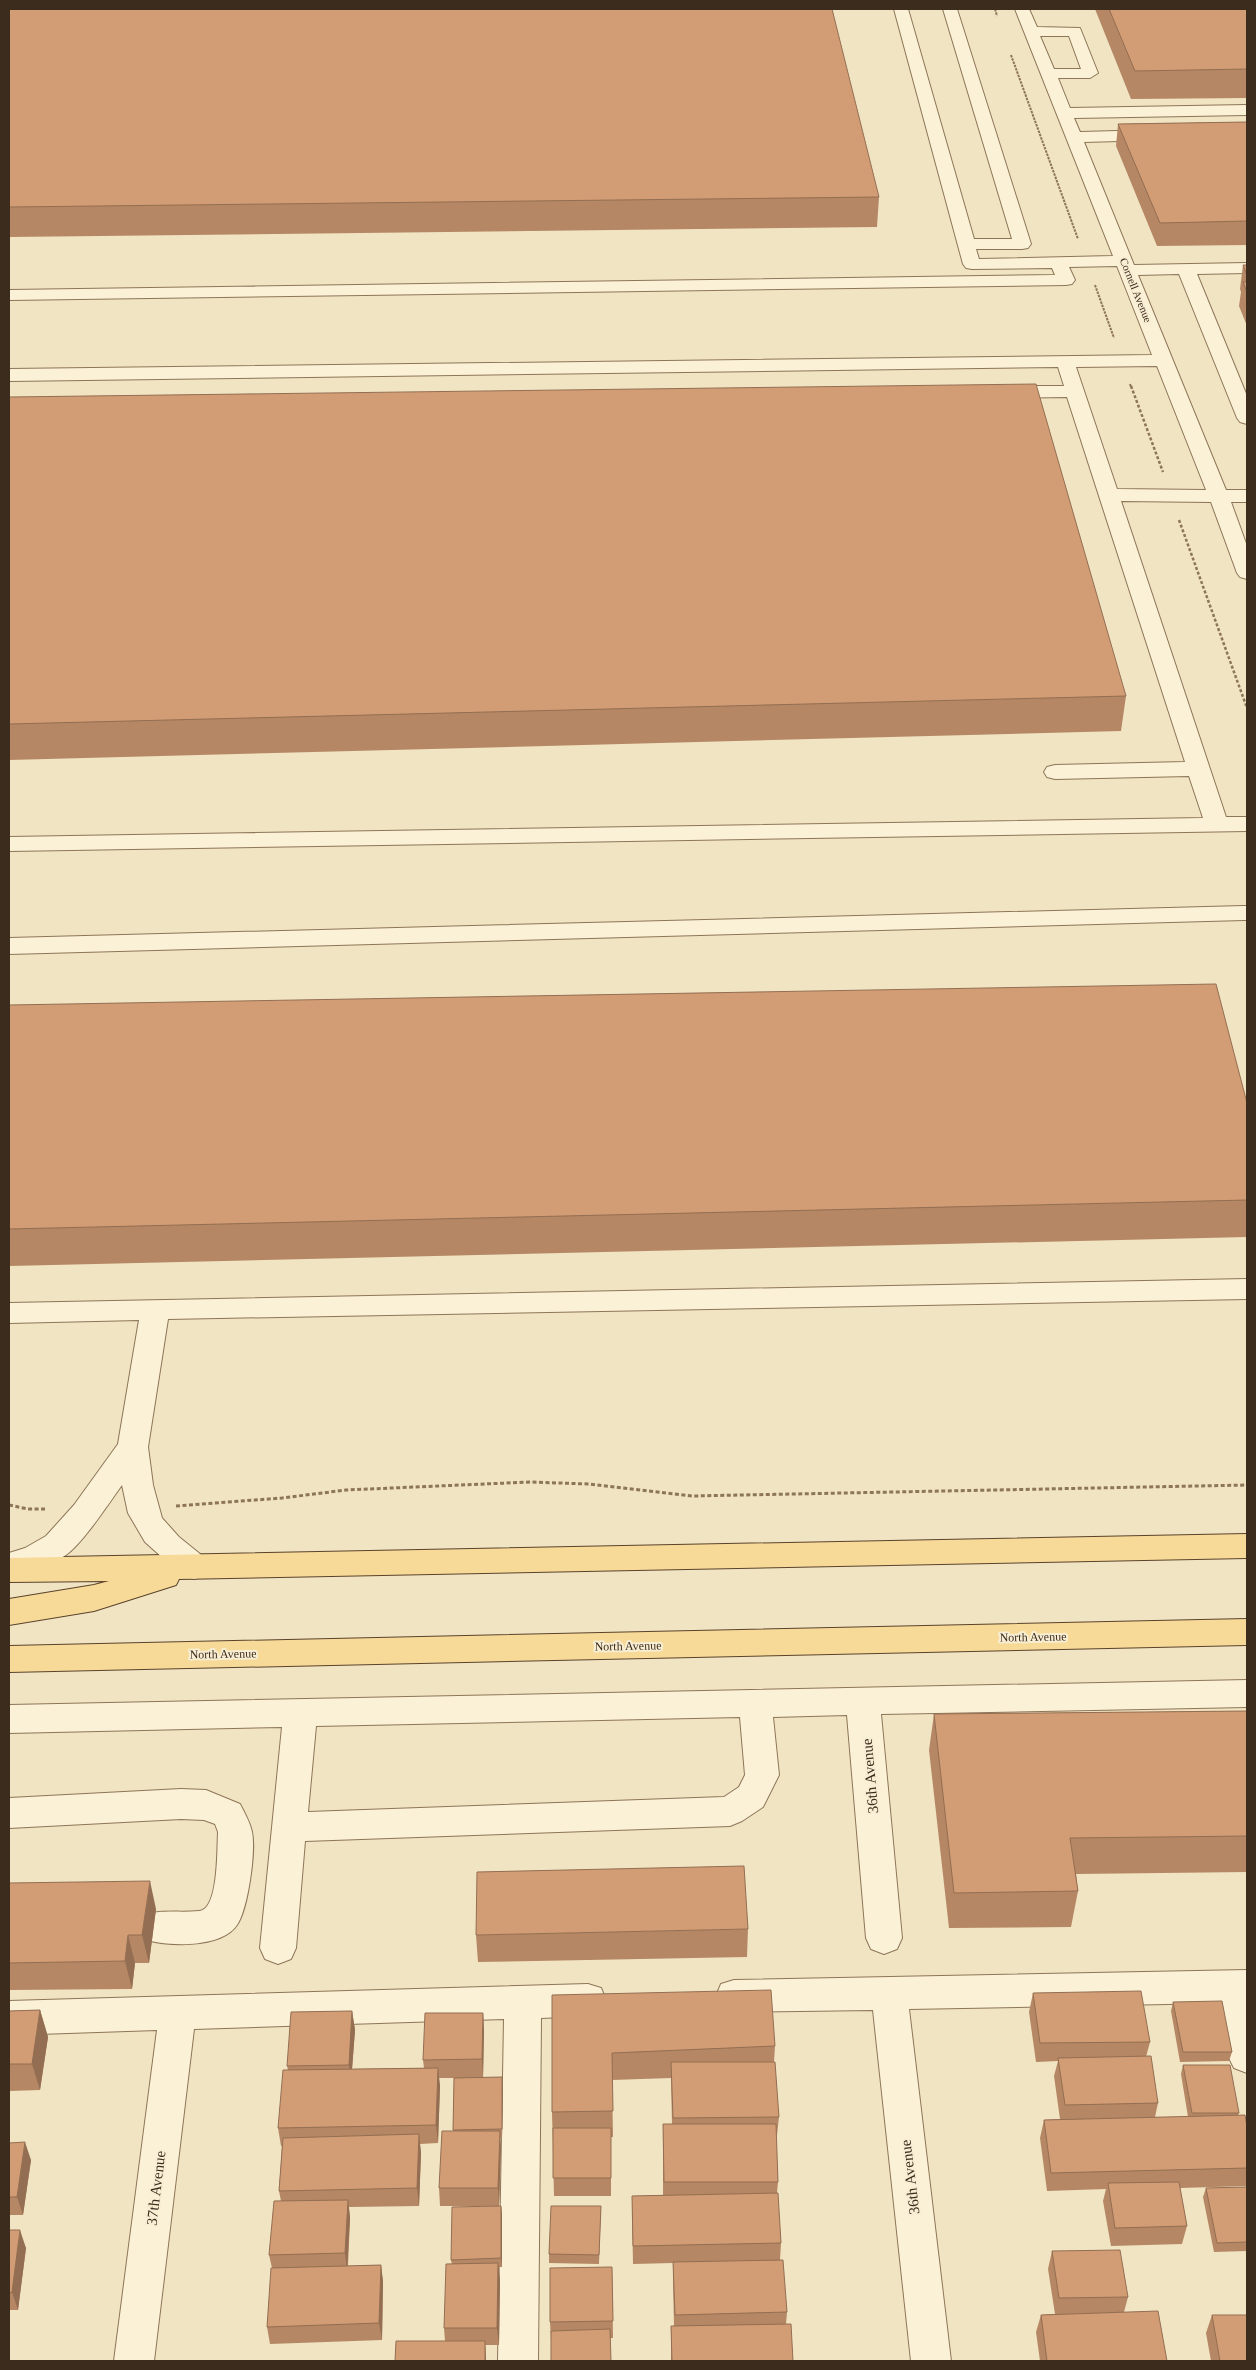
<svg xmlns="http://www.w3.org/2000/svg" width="1256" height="2370" viewBox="0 0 1256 2370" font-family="'Times New Roman',serif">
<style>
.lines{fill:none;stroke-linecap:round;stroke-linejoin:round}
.minor-casing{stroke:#8d7558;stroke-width:2}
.major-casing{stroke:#5a422c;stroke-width:2}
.path-far2{stroke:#8d7558;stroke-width:2;stroke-dasharray:2.5 1;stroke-linecap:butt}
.path-far1{stroke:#8d7558;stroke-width:2.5;stroke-dasharray:3 2;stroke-linecap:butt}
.path{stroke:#8d7558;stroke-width:3;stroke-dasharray:4 2.5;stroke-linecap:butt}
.minor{fill:#fbf1d6;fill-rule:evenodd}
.major{fill:#f7da98;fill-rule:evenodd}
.wall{fill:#b58765}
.shaded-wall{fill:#936e52}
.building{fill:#d29d75;stroke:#936e52}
.labels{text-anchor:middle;stroke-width:4;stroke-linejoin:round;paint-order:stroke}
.far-street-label{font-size:11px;fill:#3c2c1d;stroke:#f8eed3}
.street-label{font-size:12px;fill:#3c2c1d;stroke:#f8eed3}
.near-street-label{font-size:15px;fill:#3c2c1d;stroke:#f8eed3}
</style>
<rect width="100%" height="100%" fill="#f1e4c2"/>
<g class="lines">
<g class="minor-casing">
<path id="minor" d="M 894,9 L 908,9 L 974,239 L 1012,239 L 943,9 L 957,9 L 1031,244 L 1028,248 L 1022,249 L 976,249 L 979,259 L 1113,256 L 1015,9 L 1029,9 L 1037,27 L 1080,28 L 1098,73 L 1090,78 L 1058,78 L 1070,108 L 1247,105 L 1247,115 L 1074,118 L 1080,132 L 1155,130 L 1161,132 L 1163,135 L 1161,138 L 1155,140 L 1084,142 L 1134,265 L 1247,263 L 1247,273 L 1197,274 L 1247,396 L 1247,424 L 1240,422 L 1237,418 L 1179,274 L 1138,275 L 1226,490 L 1247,490 L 1247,502 L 1231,502 L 1247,546 L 1247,579 L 1240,577 L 1237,573 L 1211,502 L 1121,501 L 1226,817 L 1247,817 L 1247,831 L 9,851 L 9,837 L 1203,818 L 1189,776 L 1055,779 L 1047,777 L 1044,772 L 1047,767 L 1055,765 L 1185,762 L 1067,397 L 1001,398 L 994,396 L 992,392 L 994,388 L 1001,386 L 1064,386 L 1058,367 L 9,381 L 9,369 L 1152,355 L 1117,266 L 1069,267 L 1075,280 L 1072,284 L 1066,285 L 9,300 L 9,290 L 1055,275 L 1052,268 L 972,269 L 966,268 L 963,264 ZM 1040,36 L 1069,36 L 1081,69 L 1054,69 ZM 1157,366 L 1206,490 L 1117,489 L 1076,367 Z
M 1244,906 L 1247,906 L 1247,920 L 1244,920 L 9,954 L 9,938 Z
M 1247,1279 L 1247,1299 L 168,1319 L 148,1447 L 153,1485 L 162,1518 L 179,1537 L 205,1558 L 210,1567 L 205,1576 L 194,1579 L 183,1576 L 145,1542 L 128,1513 L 122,1485 C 109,1503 83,1543 66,1555 C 49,1566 29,1572 9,1577 L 9,1553 L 25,1548 L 46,1536 L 74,1505 L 118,1444 L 139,1320 L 9,1323 L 9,1303 Z
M 1247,1680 L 1247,1707 L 881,1714 L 902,1938 L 897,1949 L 884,1954 L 871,1949 L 866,1938 L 847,1715 L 773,1717 L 779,1775 L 763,1807 L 742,1821 L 730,1826 L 305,1841 L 296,1948 L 291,1959 L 278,1964 L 265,1959 L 260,1948 L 282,1727 L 9,1733 L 9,1705 ZM 740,1717 L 745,1775 L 739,1787 L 724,1797 L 308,1812 L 316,1726 Z
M 181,1789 L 206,1790 L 240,1804 C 244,1812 250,1822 252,1832 C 256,1851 248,1909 237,1925 C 221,1949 164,1947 140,1938 L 135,1927 L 140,1916 C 160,1909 179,1913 199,1911 C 219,1910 217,1848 218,1832 L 215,1824 L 204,1820 L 181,1819 L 9,1828 L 9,1798 Z
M 1247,1970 L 1247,2073 L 1234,2068 L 1228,2056 L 1218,2003 L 909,2009 L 951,2361 L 911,2361 L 873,2010 L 734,2012 L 721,2008 L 716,1996 L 721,1984 L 734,1980 Z
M 588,1984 L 601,1988 L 606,2000 L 601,2012 L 588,2016 L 541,2018 L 538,2361 L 498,2361 L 504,2019 L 194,2029 L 154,2361 L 114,2361 L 157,2030 L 9,2035 L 9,2001 Z"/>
</g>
<g class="major-casing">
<path id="major" d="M 1247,1534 L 1247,1558 L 179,1579 L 176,1585 L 94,1611 L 9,1625 L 9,1599 L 94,1585 L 109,1581 L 9,1582 L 9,1558 Z
M 1247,1619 L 1247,1645 L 9,1672 L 9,1646 Z"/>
</g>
<path class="path-far2" d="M 995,9 L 997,16
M 1011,55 L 1078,239
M 1095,285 L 1114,338
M 1130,384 L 1131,387"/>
<path class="path-far1" d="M 1131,386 L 1163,472
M 1179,520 L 1247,708"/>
<path class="path" d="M 9,1505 L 28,1509 L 45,1509
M 176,1506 L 282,1498 L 346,1490 L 530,1482 L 589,1484 L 692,1496 L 1247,1485"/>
<use href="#minor" class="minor"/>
<use href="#major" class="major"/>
</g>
<path class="wall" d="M 9,9 L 879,197 L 877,227 L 9,237 Z
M 1095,9 L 1247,9 L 1247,98 L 1131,99 Z
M 1247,122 L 1247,245 L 1157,246 L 1116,146 L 1118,124 Z
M 1243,265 L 1247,265 L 1247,326 L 1239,306 L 1241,292 L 1240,289 Z
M 9,397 L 1126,696 L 1121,731 L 9,760 Z
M 9,1005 L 1247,1103 L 1247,1237 L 9,1266 Z
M 1247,1711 L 1247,1872 L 1076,1874 L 1078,1891 L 1071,1927 L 949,1928 L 929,1750 L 934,1714 Z
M 9,1883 L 156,1909 L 149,1963 L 135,1963 L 132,1989 L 9,1990 Z
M 748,1929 L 747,1957 L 478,1962 L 476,1935 Z
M 1033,1993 L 1150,2042 L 1146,2057 L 1158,2103 L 1155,2117 L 1188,2117 L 1181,2074 L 1183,2065 L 1239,2113 L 1238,2115 L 1247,2127 L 1247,2186 L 1180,2188 L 1187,2226 L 1182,2244 L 1111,2246 L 1103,2201 L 1106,2189 L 1047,2191 L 1040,2138 L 1044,2120 L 1060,2119 L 1054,2076 L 1058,2061 L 1036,2062 L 1029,2012 Z
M 552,1995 L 775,2046 L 774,2062 L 779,2117 L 777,2135 L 776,2135 L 778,2182 L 777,2193 L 781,2243 L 780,2260 L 787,2312 L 786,2324 L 793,2361 L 671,2361 L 671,2326 L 674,2326 L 673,2280 L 673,2263 L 633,2264 L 632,2214 L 632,2196 L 663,2195 L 663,2124 L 672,2124 L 671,2078 L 612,2080 L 613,2137 L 611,2137 L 611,2196 L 554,2196 L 552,2112 Z
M 1173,2002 L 1232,2052 L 1229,2061 L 1180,2062 L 1171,2011 Z
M 40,2010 L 48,2037 L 40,2090 L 9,2091 L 9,2011 Z
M 352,2011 L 355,2030 L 352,2069 L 424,2068 L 423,2060 L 483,2013 L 484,2031 L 483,2078 L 502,2077 L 503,2087 L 502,2138 L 500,2138 L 501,2149 L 499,2206 L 501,2206 L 502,2215 L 502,2267 L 499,2267 L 500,2281 L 499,2345 L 485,2345 L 486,2361 L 395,2361 L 445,2341 L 444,2328 L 452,2264 L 451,2260 L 494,2206 L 440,2206 L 439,2188 L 453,2131 L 454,2078 L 439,2078 L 440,2086 L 438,2143 L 420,2144 L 421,2153 L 419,2206 L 349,2207 L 350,2218 L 348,2266 L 381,2265 L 383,2282 L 382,2340 L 270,2344 L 267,2327 L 272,2268 L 269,2255 L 281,2201 L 279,2191 L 282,2146 L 281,2146 L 278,2128 L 288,2070 L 287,2066 Z
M 9,2143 L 31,2160 L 23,2215 L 9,2215 Z
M 1247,2187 L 1247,2251 L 1214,2252 L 1203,2197 L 1206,2188 Z
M 601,2206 L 599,2264 L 549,2263 L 549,2254 Z
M 9,2230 L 26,2248 L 18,2310 L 9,2310 Z
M 1052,2251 L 1128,2297 L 1124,2312 L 1167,2361 L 1040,2361 L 1036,2332 L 1041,2315 L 1055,2314 L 1048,2269 Z
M 612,2267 L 613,2338 L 551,2340 L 550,2322 Z
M 1212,2315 L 1247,2361 L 1211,2361 L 1206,2333 Z"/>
<path class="shaded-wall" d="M 150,1881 L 156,1909 L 149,1963 L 142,1935 Z
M 128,1935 L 135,1963 L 132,1989 L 125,1961 Z
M 40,2010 L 48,2037 L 40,2090 L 32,2064 Z
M 352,2011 L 355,2030 L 351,2083 L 349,2065 Z
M 483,2013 L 484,2031 L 483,2078 L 482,2059 Z
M 438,2068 L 440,2086 L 438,2143 L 436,2125 Z
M 502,2077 L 503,2087 L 502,2138 Z
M 500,2131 L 501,2149 L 499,2206 L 498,2188 Z
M 419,2134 L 421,2153 L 419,2206 L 417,2188 Z
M 25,2142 L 31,2160 L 23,2215 L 17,2197 Z
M 348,2200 L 350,2218 L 347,2271 L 345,2253 Z
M 501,2206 L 502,2215 L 502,2267 L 501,2258 Z
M 20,2230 L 26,2248 L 18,2310 L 12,2292 Z
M 498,2263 L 500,2281 L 499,2345 L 497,2328 Z
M 381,2265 L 383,2282 L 382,2340 L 379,2323 Z
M 485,2341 L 486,2358 L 486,2361 L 485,2361 Z"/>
<path class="building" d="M 9,9 L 832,9 L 879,197 L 9,207 Z
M 1109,9 L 1247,9 L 1247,69 L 1135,71 Z
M 1247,122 L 1247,221 L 1160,223 L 1118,124 Z
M 1243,265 L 1247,265 L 1247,275 Z
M 1243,282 L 1247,282 L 1247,292 Z
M 1036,384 L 1126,696 L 9,724 L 9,397 Z
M 1216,984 L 1247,1103 L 1247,1200 L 9,1229 L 9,1005 Z
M 1247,1711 L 1247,1836 L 1070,1838 L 1078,1891 L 954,1893 L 934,1714 Z
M 744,1866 L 748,1929 L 476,1935 L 477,1872 Z
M 150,1881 L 142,1935 L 128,1935 L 125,1961 L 9,1963 L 9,1883 Z
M 771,1990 L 775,2046 L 612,2053 L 613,2111 L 552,2112 L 552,1995 Z
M 1141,1991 L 1150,2042 L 1040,2043 L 1033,1993 Z
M 1222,2001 L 1232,2052 L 1183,2052 L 1173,2002 Z
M 40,2010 L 32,2064 L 9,2064 L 9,2011 Z
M 352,2011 L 349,2065 L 287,2066 L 291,2012 Z
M 425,2013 L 483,2013 L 482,2059 L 423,2060 Z
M 1151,2056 L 1158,2103 L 1065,2105 L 1058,2058 Z
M 671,2062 L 775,2062 L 779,2117 L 673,2118 Z
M 1183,2065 L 1230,2065 L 1239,2113 L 1192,2113 Z
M 438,2068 L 436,2125 L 278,2128 L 283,2070 Z
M 502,2077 L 502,2129 L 453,2130 L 454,2078 Z
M 1245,2115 L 1247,2127 L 1247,2168 L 1051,2173 L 1044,2120 Z
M 663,2124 L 776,2124 L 778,2182 L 664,2182 Z
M 553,2128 L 611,2128 L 611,2178 L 553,2178 Z
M 442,2131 L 500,2131 L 498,2188 L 439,2188 Z
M 419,2134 L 417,2188 L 279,2191 L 283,2138 Z
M 25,2142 L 17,2197 L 9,2197 L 9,2143 Z
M 1179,2182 L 1187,2226 L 1115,2228 L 1108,2183 Z
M 1247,2187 L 1247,2242 L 1217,2243 L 1206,2188 Z
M 778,2193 L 781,2243 L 633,2246 L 632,2196 Z
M 348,2200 L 345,2253 L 269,2255 L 274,2201 Z
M 501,2206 L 501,2258 L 451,2260 L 452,2207 Z
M 551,2206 L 601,2206 L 599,2255 L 549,2254 Z
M 9,2230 L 20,2230 L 12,2292 L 9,2293 Z
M 1120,2250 L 1128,2297 L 1059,2298 L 1052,2251 Z
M 783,2260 L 787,2312 L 675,2315 L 673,2262 Z
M 498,2263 L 497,2328 L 444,2328 L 446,2264 Z
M 381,2265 L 379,2323 L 267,2327 L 271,2268 Z
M 612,2267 L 613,2321 L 550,2322 L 550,2268 Z
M 1158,2311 L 1167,2361 L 1047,2361 L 1041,2315 Z
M 1212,2315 L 1247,2315 L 1247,2361 L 1220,2361 Z
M 791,2324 L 793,2361 L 672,2361 L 671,2326 Z
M 610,2329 L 611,2361 L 551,2361 L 551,2331 Z
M 396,2341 L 485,2341 L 485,2361 L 395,2361 Z"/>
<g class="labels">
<g class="far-street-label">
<text transform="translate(1136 290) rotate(68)" y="4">Cornell Avenue</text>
</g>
<g class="street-label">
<text transform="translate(1033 1637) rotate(-1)" y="4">North Avenue</text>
<text transform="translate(628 1646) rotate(-1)" y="4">North Avenue</text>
<text transform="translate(223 1654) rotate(-1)" y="4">North Avenue</text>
</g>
<g class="near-street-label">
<text transform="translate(870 1776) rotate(-95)" y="5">36th Avenue</text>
<text transform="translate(910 2177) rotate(-97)" y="5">36th Avenue</text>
<text transform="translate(156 2188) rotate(-83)" y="5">37th Avenue</text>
</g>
</g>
<rect width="1256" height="2370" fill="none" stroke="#3c2c1d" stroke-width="20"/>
</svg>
